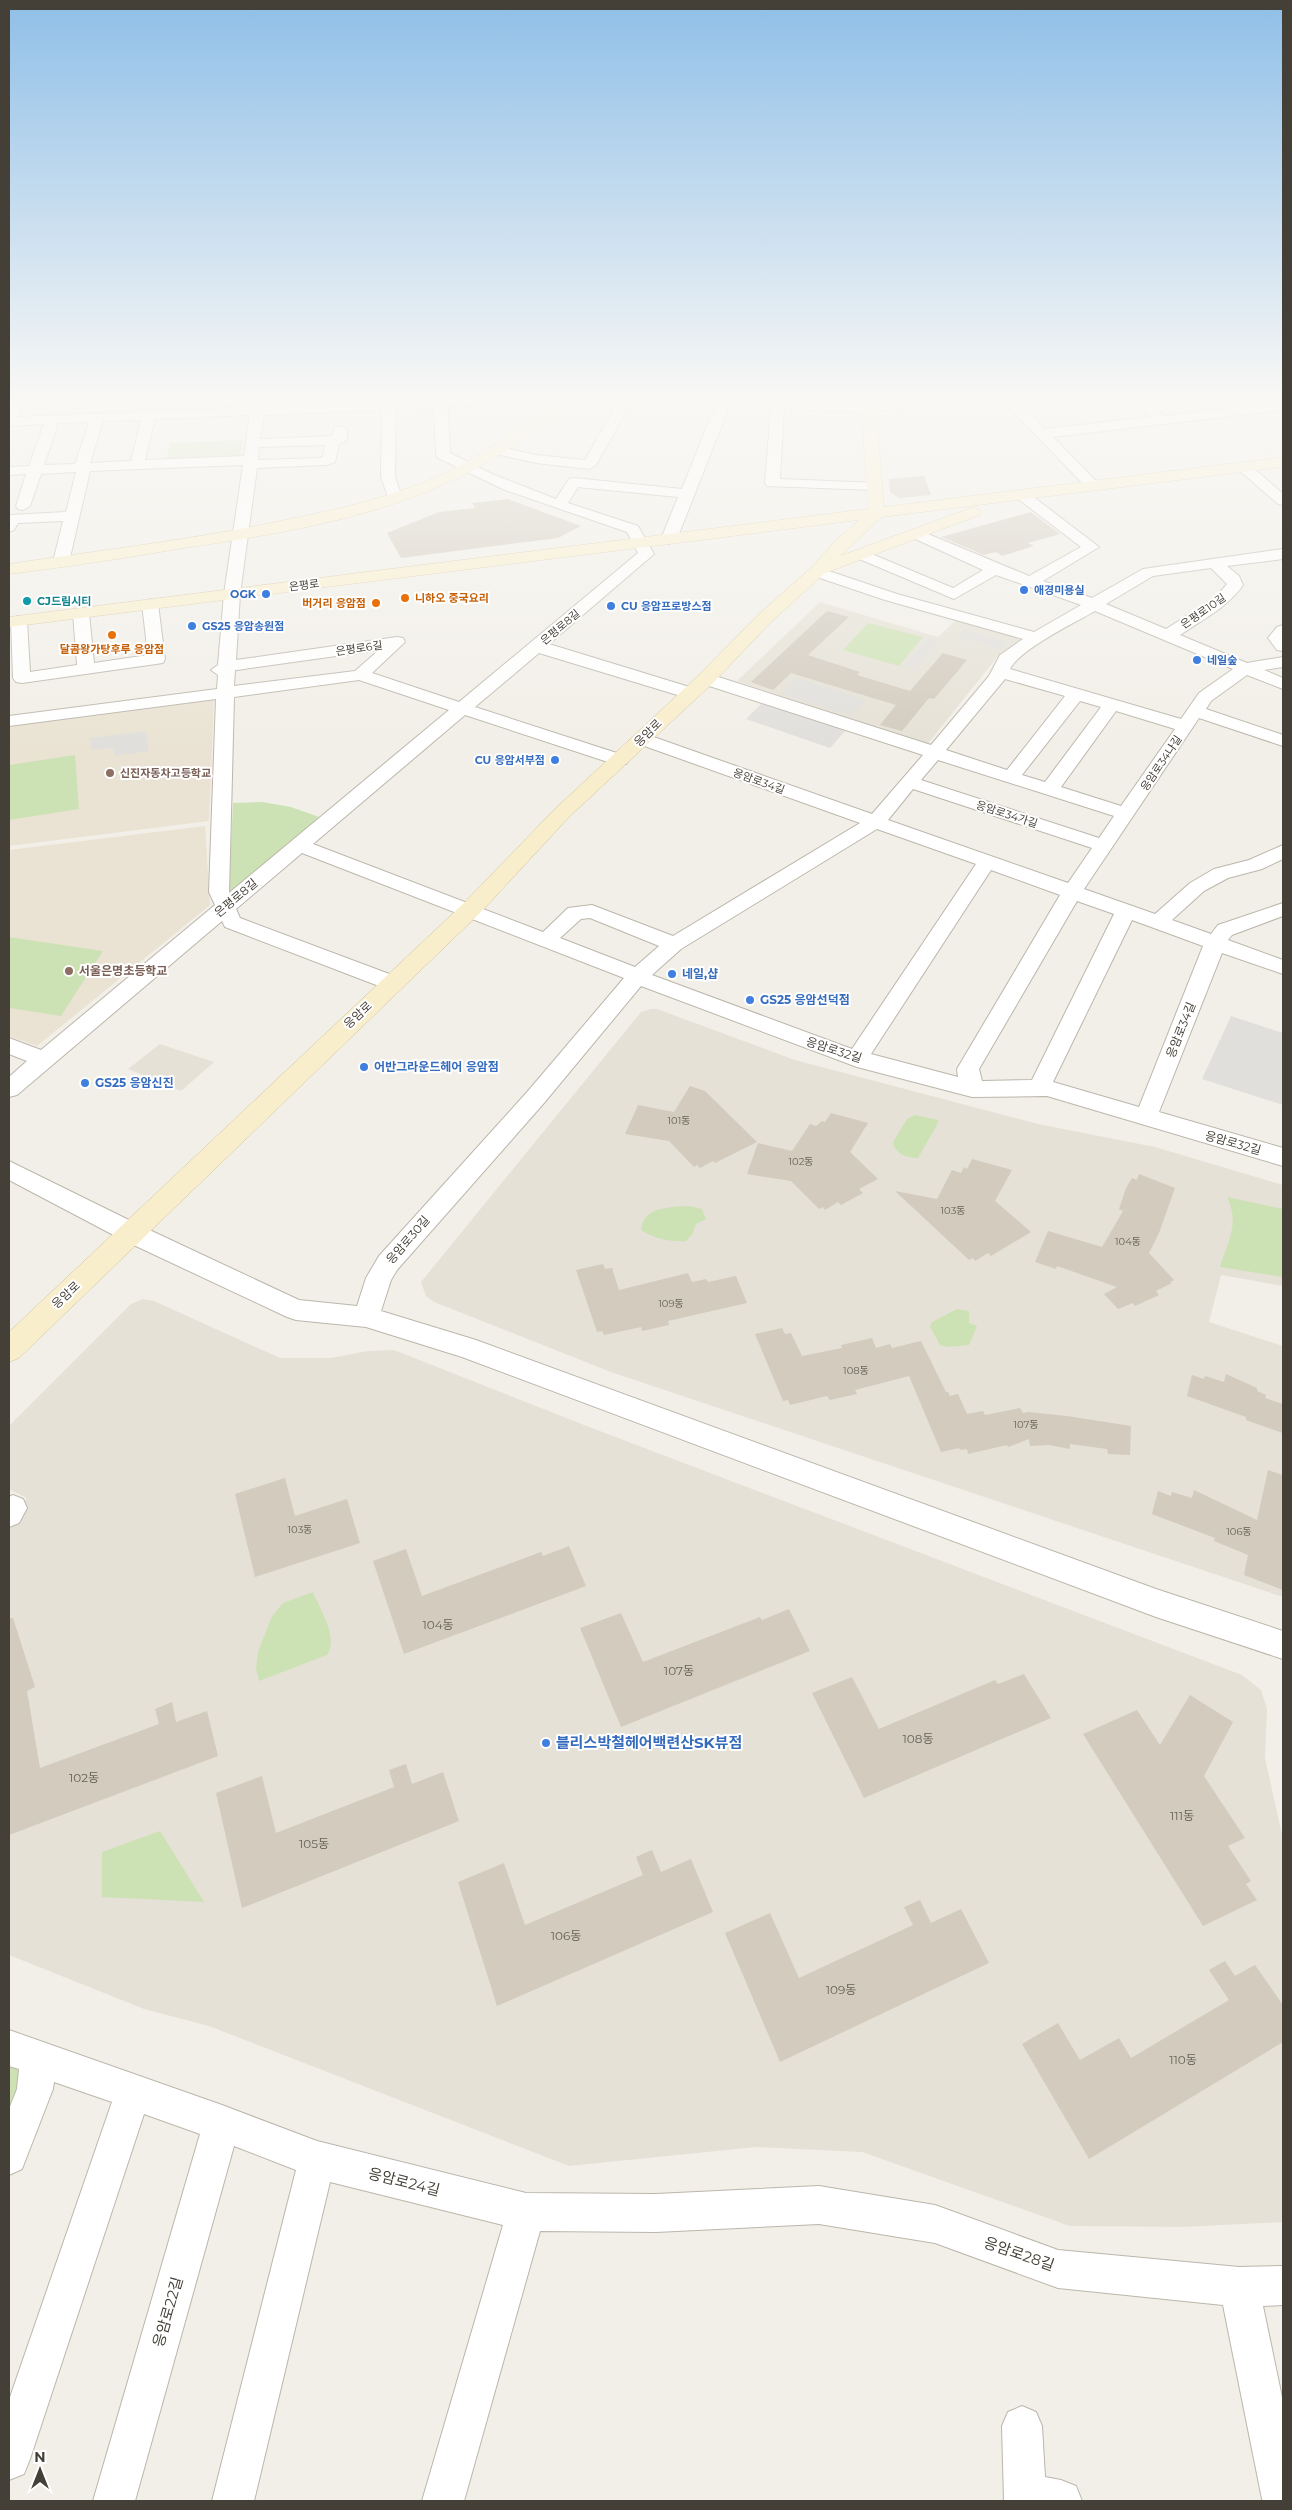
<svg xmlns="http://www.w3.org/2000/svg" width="1292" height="2510" viewBox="0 0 1292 2510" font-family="Montserrat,'Noto Sans KR',sans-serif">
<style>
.residential{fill:#e5e1d6}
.education{fill:#eae3d3}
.green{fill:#cde2b4}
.parking{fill:#e1dfdc}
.building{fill:#d2cbbe}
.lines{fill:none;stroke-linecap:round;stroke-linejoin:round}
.street-casing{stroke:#bcb6ab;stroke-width:2}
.secondary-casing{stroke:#cdc19b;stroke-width:1}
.street{fill:#fff;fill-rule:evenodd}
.secondary{fill:#f9eecb;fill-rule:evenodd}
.shop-dot{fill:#3f7fe0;stroke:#fff;stroke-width:2}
.food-dot{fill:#e8710a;stroke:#fff;stroke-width:2}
.culture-dot{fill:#0f9aa8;stroke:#fff;stroke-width:2}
.education-dot{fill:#8d6e63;stroke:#fff;stroke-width:2}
.labels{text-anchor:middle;stroke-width:4;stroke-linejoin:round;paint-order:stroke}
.number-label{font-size:10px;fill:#686259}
.far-street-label{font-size:11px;fill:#443f37;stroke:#fff}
.far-shop-label{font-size:11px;font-weight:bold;fill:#366cbe;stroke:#fff;text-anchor:start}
.far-food-label{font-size:11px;font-weight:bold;fill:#c56008;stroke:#fff;text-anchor:start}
.far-culture-label{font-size:11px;font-weight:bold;fill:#0d838f;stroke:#fff;text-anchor:start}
.far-education-label{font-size:11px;font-weight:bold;fill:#785e54;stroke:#fff;text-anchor:start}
.street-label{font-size:12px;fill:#443f37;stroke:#fff}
.education-label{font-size:12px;font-weight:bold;fill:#785e54;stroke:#fff;text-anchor:start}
.shop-label{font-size:12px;font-weight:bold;fill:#366cbe;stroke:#fff;text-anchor:start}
.near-number-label{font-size:12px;fill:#686259}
.near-shop-label{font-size:15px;font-weight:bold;fill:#366cbe;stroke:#fff;text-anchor:start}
.near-street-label{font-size:15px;fill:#443f37;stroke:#fff}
</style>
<rect width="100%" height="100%" fill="#f2efe8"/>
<path class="residential" d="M 820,602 L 938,637 L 957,619 L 1027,638 L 998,656 L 926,746 L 737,681 Z
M 651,1009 L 657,1009 L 795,1060 L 1038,1124 L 1155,1147 L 1283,1185 L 1283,1286 L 1221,1275 L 1209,1322 L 1283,1346 L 1283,1597 L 611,1372 L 434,1302 L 426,1296 L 421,1282 L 641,1012 Z
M 160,1044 L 214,1062 L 181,1091 L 128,1069 Z
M 143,1299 L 154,1301 L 280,1358 L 331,1358 L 368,1351 L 394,1350 L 584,1425 L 1242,1675 L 1261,1690 L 1267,1709 L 1265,1758 L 1283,1839 L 1283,2222 L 1183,2227 L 1070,2226 L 862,2152 L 756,2147 L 569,2166 L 209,2026 L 144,2009 L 9,1955 L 9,1520 L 27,1498 L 9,1489 L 9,1426 L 131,1304 Z"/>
<path class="education" d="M 214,698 L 209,821 L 9,846 L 9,724 Z
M 205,826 L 210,905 L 37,1046 L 9,1036 L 9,850 Z"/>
<path class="green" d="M 243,440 L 240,458 L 166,461 L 170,443 Z
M 868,623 L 923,637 L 899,666 L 843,650 Z
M 75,755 L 79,809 L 9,820 L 9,765 Z
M 262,802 L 291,807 L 322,818 L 233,895 L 229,892 L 233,803 Z
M 9,937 L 103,951 L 61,1016 L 9,1008 Z
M 915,1115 L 938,1120 L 938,1123 L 918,1158 C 907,1158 895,1154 893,1142 L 907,1119 Z
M 1227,1197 L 1283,1209 L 1283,1277 L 1220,1267 C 1228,1240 1240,1224 1227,1197 Z
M 690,1206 L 702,1209 L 706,1219 L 696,1224 L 692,1235 L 686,1241 C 669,1242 655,1239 641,1230 C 643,1206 672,1207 690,1206 Z
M 957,1309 L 969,1311 L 969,1323 L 977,1326 L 969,1345 L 947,1347 L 940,1345 L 930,1327 L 932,1322 Z
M 313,1592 C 320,1610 339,1637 327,1655 L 259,1681 L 256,1668 L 258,1652 L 272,1616 L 283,1603 Z
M 160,1831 L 204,1902 L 102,1897 L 102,1852 Z
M 9,2042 L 23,2047 L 35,2089 L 9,2156 Z"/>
<path class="parking" d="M 965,629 L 1007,642 L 1001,650 L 958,637 Z
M 928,638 L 939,641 L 915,668 L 905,665 Z
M 797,678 L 866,700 L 852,716 L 782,694 Z
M 764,701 L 847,729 L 830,748 L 746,719 Z
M 146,731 L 148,751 L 115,756 L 113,748 L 91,750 L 90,738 Z
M 1231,1016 L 1283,1033 L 1283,1105 L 1202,1079 Z"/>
<path class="building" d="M 924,476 L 931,495 L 899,498 L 890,492 L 889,479 Z
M 508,499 L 581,526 L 558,538 L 401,558 L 387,533 L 439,512 L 475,508 L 472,503 Z
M 1031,512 L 1060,534 L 1028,543 L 1034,546 L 1002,556 L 996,552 L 984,555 L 941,537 Z
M 827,611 L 849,617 L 808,655 L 860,672 L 857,675 L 910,691 L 943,653 L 967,660 L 934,699 L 929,698 L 902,731 L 880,725 L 896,705 L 791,673 L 773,690 L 751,682 Z
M 690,1086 L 705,1091 L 757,1142 L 715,1163 L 713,1161 L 700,1168 L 697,1165 L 694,1167 L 669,1141 L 625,1134 L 638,1105 L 674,1112 Z
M 831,1113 L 868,1123 L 850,1152 L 878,1179 L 859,1189 L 863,1193 L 841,1205 L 838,1202 L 825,1210 L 823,1207 L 819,1209 L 791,1181 L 747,1174 L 758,1143 L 792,1151 L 810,1124 L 816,1126 L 822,1121 L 825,1122 Z
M 972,1159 L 1012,1170 L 995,1201 L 1031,1232 L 991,1256 L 988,1253 L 975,1261 L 973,1258 L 969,1260 L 895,1191 L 937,1199 L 952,1170 L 961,1173 L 964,1167 L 967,1169 Z
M 1139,1174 L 1175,1188 L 1159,1233 L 1149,1253 L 1174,1280 L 1170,1282 L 1172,1283 L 1156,1291 L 1159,1295 L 1135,1306 L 1133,1303 L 1118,1309 L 1104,1294 L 1117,1287 L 1057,1266 L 1056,1269 L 1035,1262 L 1048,1231 L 1102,1247 L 1123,1211 L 1119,1209 L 1126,1188 L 1132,1178 L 1137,1180 Z
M 603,1264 L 605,1269 L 612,1268 L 619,1290 L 688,1273 L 692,1282 L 706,1279 L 708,1282 L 736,1276 L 747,1303 L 668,1321 L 669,1325 L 642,1331 L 641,1327 L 604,1335 L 602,1331 L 597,1332 L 576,1270 Z
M 782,1328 L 785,1334 L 791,1333 L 802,1356 L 842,1348 L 841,1345 L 872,1338 L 876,1348 L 890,1344 L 892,1348 L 921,1341 L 946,1392 L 948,1392 L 950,1396 L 958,1394 L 967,1414 L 983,1411 L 985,1415 L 1020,1408 L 1023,1413 L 1029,1412 L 1067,1416 L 1131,1426 L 1130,1455 L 1108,1454 L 1107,1449 L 1070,1444 L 1070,1449 L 1049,1445 L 1030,1446 L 1029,1439 L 1008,1447 L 1007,1445 L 968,1454 L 967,1449 L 960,1450 L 959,1448 L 941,1452 L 909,1376 L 855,1390 L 857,1394 L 830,1400 L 827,1396 L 790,1405 L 788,1400 L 783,1401 L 755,1334 Z
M 1226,1374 L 1257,1388 L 1257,1391 L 1266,1395 L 1265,1398 L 1283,1404 L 1283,1433 L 1246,1420 L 1246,1417 L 1187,1396 L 1192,1375 L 1204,1379 L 1205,1376 L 1224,1382 Z
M 1268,1470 L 1283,1475 L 1283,1590 L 1244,1575 L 1248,1555 L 1214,1541 L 1215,1538 L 1152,1514 L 1158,1491 L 1171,1496 L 1172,1492 L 1192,1498 L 1194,1490 L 1257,1520 Z
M 285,1478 L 295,1516 L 347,1499 L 360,1543 L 255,1577 L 235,1494 Z
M 569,1546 L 586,1586 L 404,1654 L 373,1561 L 406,1549 L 422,1596 L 541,1552 L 543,1556 Z
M 789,1609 L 810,1651 L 621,1727 L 580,1628 L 621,1613 L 643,1662 L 760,1617 L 762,1620 Z
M 9,1618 L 13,1618 L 35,1687 L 27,1691 L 40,1768 L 159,1724 L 155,1709 L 172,1702 L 176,1722 L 207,1711 L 218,1756 L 9,1835 Z
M 1024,1674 L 1051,1718 L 864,1798 L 812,1693 L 852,1677 L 879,1729 L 995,1680 L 998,1684 Z
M 1190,1695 L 1233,1722 L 1204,1776 L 1245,1838 L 1228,1846 L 1251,1881 L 1246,1884 L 1257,1900 L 1203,1926 L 1083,1734 L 1137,1710 L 1160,1745 Z
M 406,1764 L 412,1784 L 443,1772 L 459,1821 L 242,1908 L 216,1793 L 262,1776 L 276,1833 L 394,1787 L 389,1770 Z
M 652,1850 L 661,1872 L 691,1859 L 713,1912 L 497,2006 L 458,1882 L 504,1863 L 525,1925 L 643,1875 L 636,1857 Z
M 920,1900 L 931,1923 L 961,1909 L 989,1963 L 780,2062 L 725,1933 L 770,1913 L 799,1978 L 913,1925 L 904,1907 Z
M 1225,1961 L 1235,1976 L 1255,1965 L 1283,2005 L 1283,2042 L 1089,2159 L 1022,2044 L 1058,2023 L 1080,2060 L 1119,2038 L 1131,2058 L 1229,2000 L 1209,1970 Z"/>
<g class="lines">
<g class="street-casing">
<path id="street" d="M 12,399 L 26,399 L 18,417 L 251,407 L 252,399 L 266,399 L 265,407 L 456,399 L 566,399 L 559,403 L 448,407 L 450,453 L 492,474 L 556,499 L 569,479 L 574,478 L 682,489 L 715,406 L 631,403 L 596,465 L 589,469 L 536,463 L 496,454 L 491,453 L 489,450 L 491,447 L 496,446 L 536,455 L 585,460 L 619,401 L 617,399 L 736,399 L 869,404 L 909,399 L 950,399 L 943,403 L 869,412 L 784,409 L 780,479 L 879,483 L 881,486 L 879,489 L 874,490 L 767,486 L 765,483 L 771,408 L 729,407 L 677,539 L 669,544 L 661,539 L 678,497 L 578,487 L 568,503 L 638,526 L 654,554 L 549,644 L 696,689 L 699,693 L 696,697 L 684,697 L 539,653 L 475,707 L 626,756 L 629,760 L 626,764 L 614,764 L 465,715 L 313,844 L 543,932 L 568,908 L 592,905 L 673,936 L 860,823 L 636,743 L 633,739 L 636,735 L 648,735 L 872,814 L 923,755 L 700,683 L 697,679 L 700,675 L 712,675 L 931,745 L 989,676 L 1000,655 L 1023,639 L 885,600 L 811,575 L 809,572 L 811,569 L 823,569 L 897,594 L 1034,632 L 1081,605 L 996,575 L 954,599 L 857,558 L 854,555 L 862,550 L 867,552 L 953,588 L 983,570 L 911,537 L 908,534 L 916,529 L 1029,576 L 1081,547 L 1017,498 L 1015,495 L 1022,491 L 1027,492 L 1099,547 L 1043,581 L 1092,598 L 1143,569 L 1283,549 L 1283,559 L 1227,566 L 1239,576 L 1243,585 C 1227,608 1202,620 1180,635 L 1247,663 L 1283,657 L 1283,667 L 1264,670 L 1283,678 L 1283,689 L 1247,675 L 1211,701 L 1206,709 L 1283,735 L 1283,746 L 1199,718 L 1084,889 L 1155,914 L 1190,883 L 1214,869 L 1249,860 L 1283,845 L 1283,859 L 1262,869 L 1228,878 L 1204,891 L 1172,920 L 1211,934 L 1218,925 L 1283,903 L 1283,916 L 1232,935 L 1228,940 L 1283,960 L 1283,974 L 1222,953 L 1159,1112 L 1283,1148 L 1283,1166 L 1047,1096 L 972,1097 L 857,1067 L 641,986 L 544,1103 L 397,1270 L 391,1280 L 381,1311 L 476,1340 L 1156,1589 L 1283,1631 L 1283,1659 L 1156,1617 L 462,1357 L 366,1327 L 296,1320 L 287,1317 L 123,1240 L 9,1180 L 9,1161 L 141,1226 L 299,1300 L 357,1306 L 366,1278 L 379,1256 L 528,1091 L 624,978 L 302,853 L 236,909 L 240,918 L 400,978 L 403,983 L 400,988 L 392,990 L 384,988 L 225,927 L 222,921 L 17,1095 L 9,1097 L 9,1077 L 27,1061 L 9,1054 L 9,1038 L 41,1050 L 215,905 L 209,892 L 216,699 L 9,726 L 9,716 L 217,689 L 218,675 L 211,670 L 218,665 L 224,594 L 243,465 L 90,471 L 69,562 L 67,565 L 55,565 L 53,562 L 63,521 L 18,523 L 14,530 L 9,532 L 9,515 L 66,512 L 76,472 L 41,474 L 30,506 L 23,510 L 18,509 L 16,506 L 26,474 L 9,475 L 9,467 L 29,466 L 44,424 L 9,426 L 9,407 ZM 434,408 L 436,455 L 438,458 L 505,490 L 627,532 L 638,553 L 459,702 L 372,673 L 405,642 L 403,638 L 397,637 L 236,660 L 240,594 L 257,468 L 326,465 L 335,462 L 339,444 L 347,440 L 347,430 L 340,426 L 335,427 L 332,436 L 260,439 L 264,415 L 382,410 L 381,477 L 388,497 L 395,501 L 402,497 L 395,477 L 396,410 ZM 250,415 L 244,456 L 145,460 L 155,419 ZM 141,420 L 131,461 L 90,463 L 103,421 ZM 89,422 L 75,464 L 44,465 L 58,423 ZM 325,445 L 323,457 L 320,458 L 258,460 L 259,447 ZM 1211,568 L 1227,584 L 1216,597 L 1166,629 L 1106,604 L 1153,576 ZM 1095,611 L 1233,669 L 1199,693 L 1181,719 L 1010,669 C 1019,650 1074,623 1095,611 ZM 379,650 L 355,671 L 234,686 L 235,670 L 237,670 ZM 1005,679 L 1065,696 L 1007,770 L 946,750 ZM 359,680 L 449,710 L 229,893 L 234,697 ZM 1080,701 L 1101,707 L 1045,782 L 1022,775 ZM 1116,711 L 1175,729 L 1121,806 L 1061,787 ZM 938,760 L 1114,816 L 1099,838 L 921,780 ZM 913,789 L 1092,848 L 1068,883 L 888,820 ZM 877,829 L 976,864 L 852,1049 L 652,975 L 681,949 ZM 991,870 L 1060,895 L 957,1069 L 958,1077 L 871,1054 ZM 1077,901 L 1114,914 L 1032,1080 L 982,1081 L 979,1069 ZM 590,918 L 659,946 L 635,967 L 560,938 L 581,919 ZM 1132,920 L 1203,946 L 1139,1107 L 1053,1082 Z
M 1001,399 L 1016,399 L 1045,429 L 1150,417 L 1131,399 L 1146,399 L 1164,416 L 1283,402 L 1283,410 L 1053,437 L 1098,483 L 1100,486 L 1098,489 L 1088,489 Z
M 1244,463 L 1249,464 L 1283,494 L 1283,505 L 1278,504 L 1239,470 L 1237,467 L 1239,464 Z
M 150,599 L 158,604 L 165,659 L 163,663 L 22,683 L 16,682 L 13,678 L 11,621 L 13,618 L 19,616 L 27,621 L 30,672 L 77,665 L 73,613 L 81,608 L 89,613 L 94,663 L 148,655 L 142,604 Z
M 1283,625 L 1283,651 L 1277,650 L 1268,638 L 1277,627 Z
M 13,1495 L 23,1499 L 27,1508 L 19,1523 L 9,1527 L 9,1497 Z
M 9,2030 L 222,2105 L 317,2141 L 526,2193 L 656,2194 L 819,2186 L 935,2205 L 1058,2250 L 1239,2267 L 1283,2266 L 1283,2305 L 1263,2306 L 1283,2402 L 1283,2501 L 1263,2501 L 1262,2499 L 1223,2305 L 1058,2288 L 935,2243 L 819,2224 L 656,2232 L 540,2231 L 464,2501 L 422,2501 L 503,2225 L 330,2182 L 254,2501 L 212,2501 L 296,2170 L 234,2146 L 135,2501 L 93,2501 L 200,2134 L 144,2114 L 30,2459 L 24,2474 L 9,2480 L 9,2400 L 112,2102 L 54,2082 L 53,2089 L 22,2169 L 9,2175 L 9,2109 L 17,2089 L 19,2069 L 9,2066 Z
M 1022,2406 L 1036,2412 L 1042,2426 L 1045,2477 L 1061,2480 L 1076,2486 L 1082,2501 L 1004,2501 L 1002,2426 L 1008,2412 Z"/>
</g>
<g class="secondary-casing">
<path id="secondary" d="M 551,399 L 567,399 C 559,411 545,421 534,430 C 437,509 305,530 184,548 C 126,558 67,567 9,574 L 9,564 C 103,550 197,539 290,519 C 349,507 409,493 463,464 C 495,447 525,424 551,399 Z
M 861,399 L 875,399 L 884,507 L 1283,457 L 1283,467 L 882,517 L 840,556 L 968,509 L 974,507 L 982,512 L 980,515 L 825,573 L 770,623 L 713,683 L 569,817 L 481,912 L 19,1358 L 9,1362 L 9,1332 L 465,902 L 555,809 L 699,675 L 758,615 L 811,568 L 837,539 L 859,520 L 9,627 L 9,617 L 868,509 Z"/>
</g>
<use href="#street" class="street"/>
<use href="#secondary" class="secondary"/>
</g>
<linearGradient id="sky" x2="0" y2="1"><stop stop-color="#8fbfe8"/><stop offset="0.53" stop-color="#f9f8f5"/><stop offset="1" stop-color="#f9f8f5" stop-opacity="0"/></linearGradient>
<rect width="1292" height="750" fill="url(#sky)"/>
<g class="shop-dot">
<circle cx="1024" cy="590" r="5"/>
<circle cx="266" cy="594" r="5"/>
<circle cx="611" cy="606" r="5"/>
<circle cx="192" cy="626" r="5"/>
<circle cx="1197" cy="660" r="5"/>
<circle cx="555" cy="760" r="5"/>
<circle cx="672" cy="974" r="5"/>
<circle cx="750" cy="1000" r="5"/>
<circle cx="364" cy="1067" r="5"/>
<circle cx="85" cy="1083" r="5"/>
<circle cx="546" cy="1743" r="5"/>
</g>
<g class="food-dot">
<circle cx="405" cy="598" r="5"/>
<circle cx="376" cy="603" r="5"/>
<circle cx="112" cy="635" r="5"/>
</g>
<circle class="culture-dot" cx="27" cy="601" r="5"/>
<g class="education-dot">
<circle cx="110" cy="773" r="5"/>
<circle cx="69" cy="971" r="5"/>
</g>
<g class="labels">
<g class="number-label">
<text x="679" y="1124">101동</text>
<text x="801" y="1165">102동</text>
<text x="953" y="1214">103동</text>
<text x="1128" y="1245">104동</text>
<text x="671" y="1307">109동</text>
<text x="856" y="1374">108동</text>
<text x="1026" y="1428">107동</text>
<text x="300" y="1533">103동</text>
<text x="1239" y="1535">106동</text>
</g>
<g class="far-street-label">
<text transform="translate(304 585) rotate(-7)" y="4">은평로</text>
<text transform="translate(1203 611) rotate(-35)" y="4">은평로10길</text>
<text transform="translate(560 627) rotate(-40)" y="4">은평로8길</text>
<text transform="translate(359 648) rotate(-8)" y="4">은평로6길</text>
<text transform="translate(1161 763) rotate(-56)" y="4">응암로34나길</text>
<text transform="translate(759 781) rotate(20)" y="4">응암로34길</text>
<text transform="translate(1007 814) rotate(18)" y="4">응암로34가길</text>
</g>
<g class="far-shop-label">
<text x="1034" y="594">애경미용실</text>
<text x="256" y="598" text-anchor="end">OGK</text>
<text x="621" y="610">CU 응암프로방스점</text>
<text x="202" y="630">GS25 응암송원점</text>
<text x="1207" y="664">네일숲</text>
<text x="545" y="764" text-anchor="end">CU 응암서부점</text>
</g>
<g class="far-food-label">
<text x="415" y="602">니하오 중국요리</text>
<text x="366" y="607" text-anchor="end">버거리 응암점</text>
<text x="112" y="653" text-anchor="middle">달콤왕가탕후루 응암점</text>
</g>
<g class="far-culture-label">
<text x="37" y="605">CJ드림시티</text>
</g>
<g class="far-education-label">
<text x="120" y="777">신진자동차고등학교</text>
</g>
<g class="street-label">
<text transform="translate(648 733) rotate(-45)" y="4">응암로</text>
<text transform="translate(236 898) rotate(-40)" y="4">은평로8길</text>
<text transform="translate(358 1015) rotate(-43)" y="4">응암로</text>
<text transform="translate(1181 1030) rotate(-68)" y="4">응암로34길</text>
<text transform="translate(834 1050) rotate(18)" y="4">응암로32길</text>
<text transform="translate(1233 1143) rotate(16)" y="4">응암로32길</text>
<text transform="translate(408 1240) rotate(-49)" y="4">응암로30길</text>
<text transform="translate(66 1295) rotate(-43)" y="4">응암로</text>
</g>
<g class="education-label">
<text x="79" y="975">서울은명초등학교</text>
</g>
<g class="shop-label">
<text x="682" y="978">네일,샵</text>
<text x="760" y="1004">GS25 응암선덕점</text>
<text x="374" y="1071">어반그라운드헤어 응암점</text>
<text x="95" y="1087">GS25 응암신진</text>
</g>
<g class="near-number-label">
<text x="438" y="1629">104동</text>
<text x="679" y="1675">107동</text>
<text x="918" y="1743">108동</text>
<text x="84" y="1782">102동</text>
<text x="1182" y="1820">111동</text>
<text x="314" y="1848">105동</text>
<text x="566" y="1940">106동</text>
<text x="841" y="1994">109동</text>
<text x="1183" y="2064">110동</text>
</g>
<g class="near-shop-label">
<text x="556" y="1748">블리스박철헤어백련산SK뷰점</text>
</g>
<g class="near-street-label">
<text transform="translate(404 2182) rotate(14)" y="5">응암로24길</text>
<text transform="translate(1019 2254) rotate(19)" y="5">응암로28길</text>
<text transform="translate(168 2312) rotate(-74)" y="5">응암로22길</text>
</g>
</g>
<rect width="1292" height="2510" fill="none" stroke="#443f37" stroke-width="20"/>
<g transform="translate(40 2470)" stroke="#ffffff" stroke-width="4" paint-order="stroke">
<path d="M0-4L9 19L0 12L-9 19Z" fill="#443f37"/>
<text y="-8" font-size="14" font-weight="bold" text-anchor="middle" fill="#443f37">N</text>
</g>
</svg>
